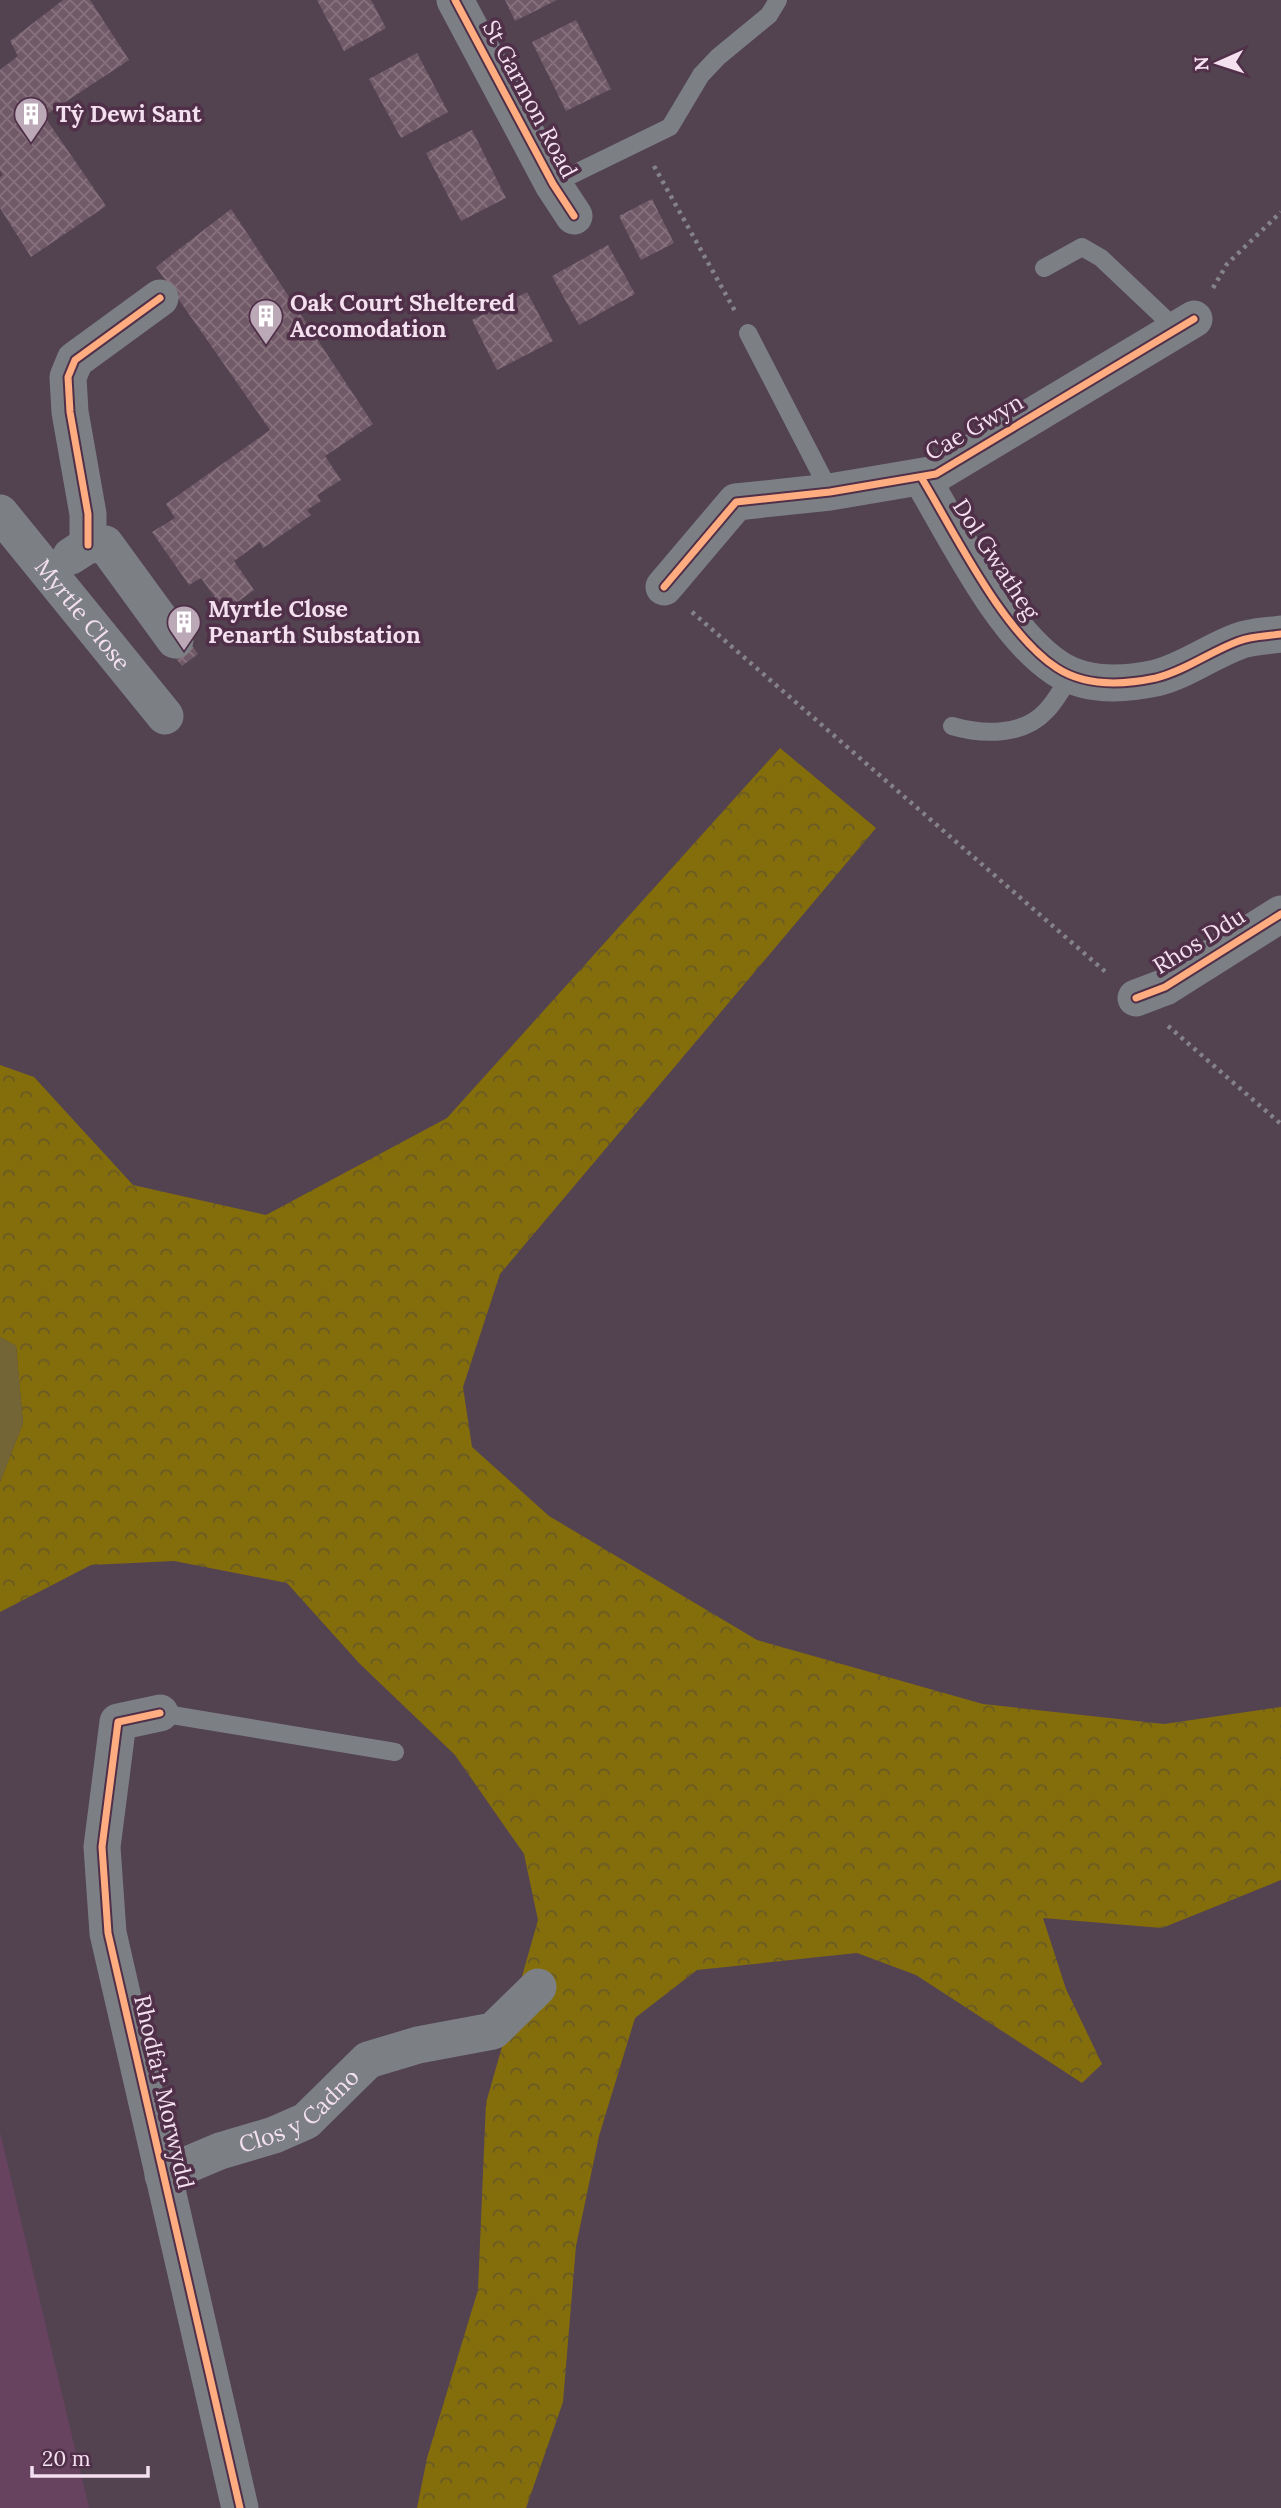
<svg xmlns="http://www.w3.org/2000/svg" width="1281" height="2508" viewBox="0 0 1281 2508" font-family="Lora,serif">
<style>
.built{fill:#674360}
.forest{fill:url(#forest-crowns)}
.park{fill:#746536}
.building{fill:url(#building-cross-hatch)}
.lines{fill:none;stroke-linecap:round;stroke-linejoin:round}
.path{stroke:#848388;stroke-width:4.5;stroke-dasharray:3.5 5;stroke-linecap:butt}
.lane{stroke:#7c8085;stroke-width:18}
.street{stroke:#7c8085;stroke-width:37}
.cycleway-casing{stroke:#503049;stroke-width:11}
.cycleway{stroke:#ffac80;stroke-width:7}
.labels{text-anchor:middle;stroke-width:7;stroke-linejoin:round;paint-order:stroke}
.street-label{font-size:23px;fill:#f4e0ef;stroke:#503049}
.poi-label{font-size:23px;font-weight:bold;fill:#f4e0ef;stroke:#503049;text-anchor:start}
</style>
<defs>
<pattern id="forest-crowns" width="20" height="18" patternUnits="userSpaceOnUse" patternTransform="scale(1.75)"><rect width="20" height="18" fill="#846d0b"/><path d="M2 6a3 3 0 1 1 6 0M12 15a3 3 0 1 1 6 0" fill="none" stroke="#695a26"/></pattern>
<pattern id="building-cross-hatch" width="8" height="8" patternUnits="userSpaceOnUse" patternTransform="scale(1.75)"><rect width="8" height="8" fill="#715a67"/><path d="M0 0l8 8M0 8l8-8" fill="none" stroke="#86717d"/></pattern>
</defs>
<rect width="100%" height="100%" fill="#534250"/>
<path class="built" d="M 0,2132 L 89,2508 L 0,2508 Z"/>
<path class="forest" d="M 780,748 L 876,828 L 500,1274 L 463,1387 L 472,1447 L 549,1516 L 757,1640 L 983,1704 L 1164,1724 L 1281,1707 L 1281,1880 L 1162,1928 L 1043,1918 L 1066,1989 L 1102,2064 L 1082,2083 L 916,1975 L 857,1953 L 697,1970 L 635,2018 L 599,2136 L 576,2246 L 563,2402 L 526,2508 L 417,2508 L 427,2458 L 478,2290 L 486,2103 L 538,1920 L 524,1854 L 455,1755 L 359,1663 L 287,1583 L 174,1561 L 91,1565 L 0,1612 L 0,1482 L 23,1423 L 16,1346 L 0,1337 L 0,1065 L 34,1077 L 133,1185 L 266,1215 L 447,1118 Z"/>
<path class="park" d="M 0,1337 L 16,1346 L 23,1423 L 0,1482 Z"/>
<path class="building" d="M 63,0 L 90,0 L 129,60 L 44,116 L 106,206 L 31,257 L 0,208 L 0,177 L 3,175 L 0,171 L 0,70 L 18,56 L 10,41 Z
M 317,0 L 371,0 L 386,28 L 344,51 Z
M 505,0 L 557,0 L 515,21 Z
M 576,20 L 611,89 L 566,111 L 532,42 Z
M 417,53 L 448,112 L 401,138 L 369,79 Z
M 472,130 L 506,198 L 461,221 L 426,153 Z
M 652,199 L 674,243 L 641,260 L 619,216 Z
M 231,209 L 373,424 L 325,456 L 341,480 L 317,495 L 321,501 L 307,510 L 311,515 L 263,548 L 260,542 L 234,561 L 254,590 L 225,611 L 201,578 L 189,585 L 152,532 L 175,518 L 166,504 L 270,430 L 156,267 Z
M 608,245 L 635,294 L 579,325 L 552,276 Z
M 527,292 L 553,341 L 497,370 L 472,320 Z
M 187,638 L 198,654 L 182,666 L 170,651 Z"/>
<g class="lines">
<path class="path" d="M 654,166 L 735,311
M 1213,288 L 1227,264 L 1281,212
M 692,612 L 1108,974
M 1168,1026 L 1281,1124"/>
<path class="lane" d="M 553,184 L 670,127 L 701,75 L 718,57 L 769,15 L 778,0
M 1044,268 L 1082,247 L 1101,258 L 1176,329
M 748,333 L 830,492
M 952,726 C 983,735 1023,736 1046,711 C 1056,701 1064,686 1071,674
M 160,1713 L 395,1752"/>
<g class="street">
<path d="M 455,0 L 553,184 L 574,216"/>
<path d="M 921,477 C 955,533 1002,632 1057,668 C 1086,687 1123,685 1156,678 C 1185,671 1211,651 1239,641 C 1251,636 1268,636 1281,634"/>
<path id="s1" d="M 0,513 L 165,716"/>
<path d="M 88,545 L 88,514 L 70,412 L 68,377 L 75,360 L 160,298"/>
<path d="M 71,556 L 88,545 L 105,544 L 175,640"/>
<path d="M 664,587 L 736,502 L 830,492 L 936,474 L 1194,319"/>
<path d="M 1136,998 L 1165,987 L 1281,914"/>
<path d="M 160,1713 L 118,1722 L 102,1847 L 108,1933 L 240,2508"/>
<path id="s2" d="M 163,2175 L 220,2151 L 274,2135 L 306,2121 L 368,2060 L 418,2045 L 493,2031 L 538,1987"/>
</g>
<g class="cycleway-casing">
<path id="cycleway" d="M 455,0 L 553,184 L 574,216
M 921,477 C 955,533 1002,632 1057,668 C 1086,687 1123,685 1156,678 C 1185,671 1211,651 1239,641 C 1251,636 1268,636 1281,634
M 88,545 L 88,514 L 70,412 L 68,377 L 75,360 L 160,298
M 664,587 L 736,502 L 830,492 L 936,474 L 1194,319
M 1136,998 L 1165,987 L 1281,914
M 160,1713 L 118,1722 L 102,1847 L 108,1933 L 240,2508"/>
</g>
<use href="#cycleway" class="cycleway"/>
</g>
<defs>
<g id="building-pin" transform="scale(1.75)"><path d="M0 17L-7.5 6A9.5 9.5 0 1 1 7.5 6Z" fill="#bca9b7" stroke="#503049"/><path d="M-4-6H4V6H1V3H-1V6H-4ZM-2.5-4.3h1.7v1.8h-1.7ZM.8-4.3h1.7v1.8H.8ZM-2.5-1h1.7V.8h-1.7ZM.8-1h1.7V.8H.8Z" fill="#fff"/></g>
</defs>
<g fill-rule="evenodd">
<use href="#building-pin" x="31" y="114"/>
<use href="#building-pin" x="266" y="316"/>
<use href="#building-pin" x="184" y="622"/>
</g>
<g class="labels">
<g class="street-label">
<text transform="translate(530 99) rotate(62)" y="8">St Garmon Road</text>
<text transform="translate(974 427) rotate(-30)" y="8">Cae Gwyn</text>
<text transform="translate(996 559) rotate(57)" y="8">Dol Gwatheg</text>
<text dy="8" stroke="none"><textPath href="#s1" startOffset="131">Myrtle Close</textPath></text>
<text transform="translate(1199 941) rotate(-32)" y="8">Rhos Ddu</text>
<text transform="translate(164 2092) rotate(77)" y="8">Rhodfa'r Morwydd</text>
<text dy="8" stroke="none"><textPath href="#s2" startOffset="152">Clos y Cadno</textPath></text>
</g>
<g class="poi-label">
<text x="56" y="122">Tŷ Dewi Sant</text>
<text x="290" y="311">Oak Court Sheltered<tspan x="290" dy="26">Accomodation</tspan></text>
<text x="208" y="617">Myrtle Close<tspan x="208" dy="26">Penarth Substation</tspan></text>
</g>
</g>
<g transform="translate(1218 63) rotate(267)" stroke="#503049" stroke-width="5" paint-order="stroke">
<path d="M0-5L12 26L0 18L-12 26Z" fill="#f4e0ef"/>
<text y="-10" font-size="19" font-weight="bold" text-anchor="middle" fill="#f4e0ef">N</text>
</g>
<path d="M32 2466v10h116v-10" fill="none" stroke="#f4e0ef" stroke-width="3.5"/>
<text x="42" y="2466" font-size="21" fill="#f4e0ef" stroke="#503049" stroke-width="5" paint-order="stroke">20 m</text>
</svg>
